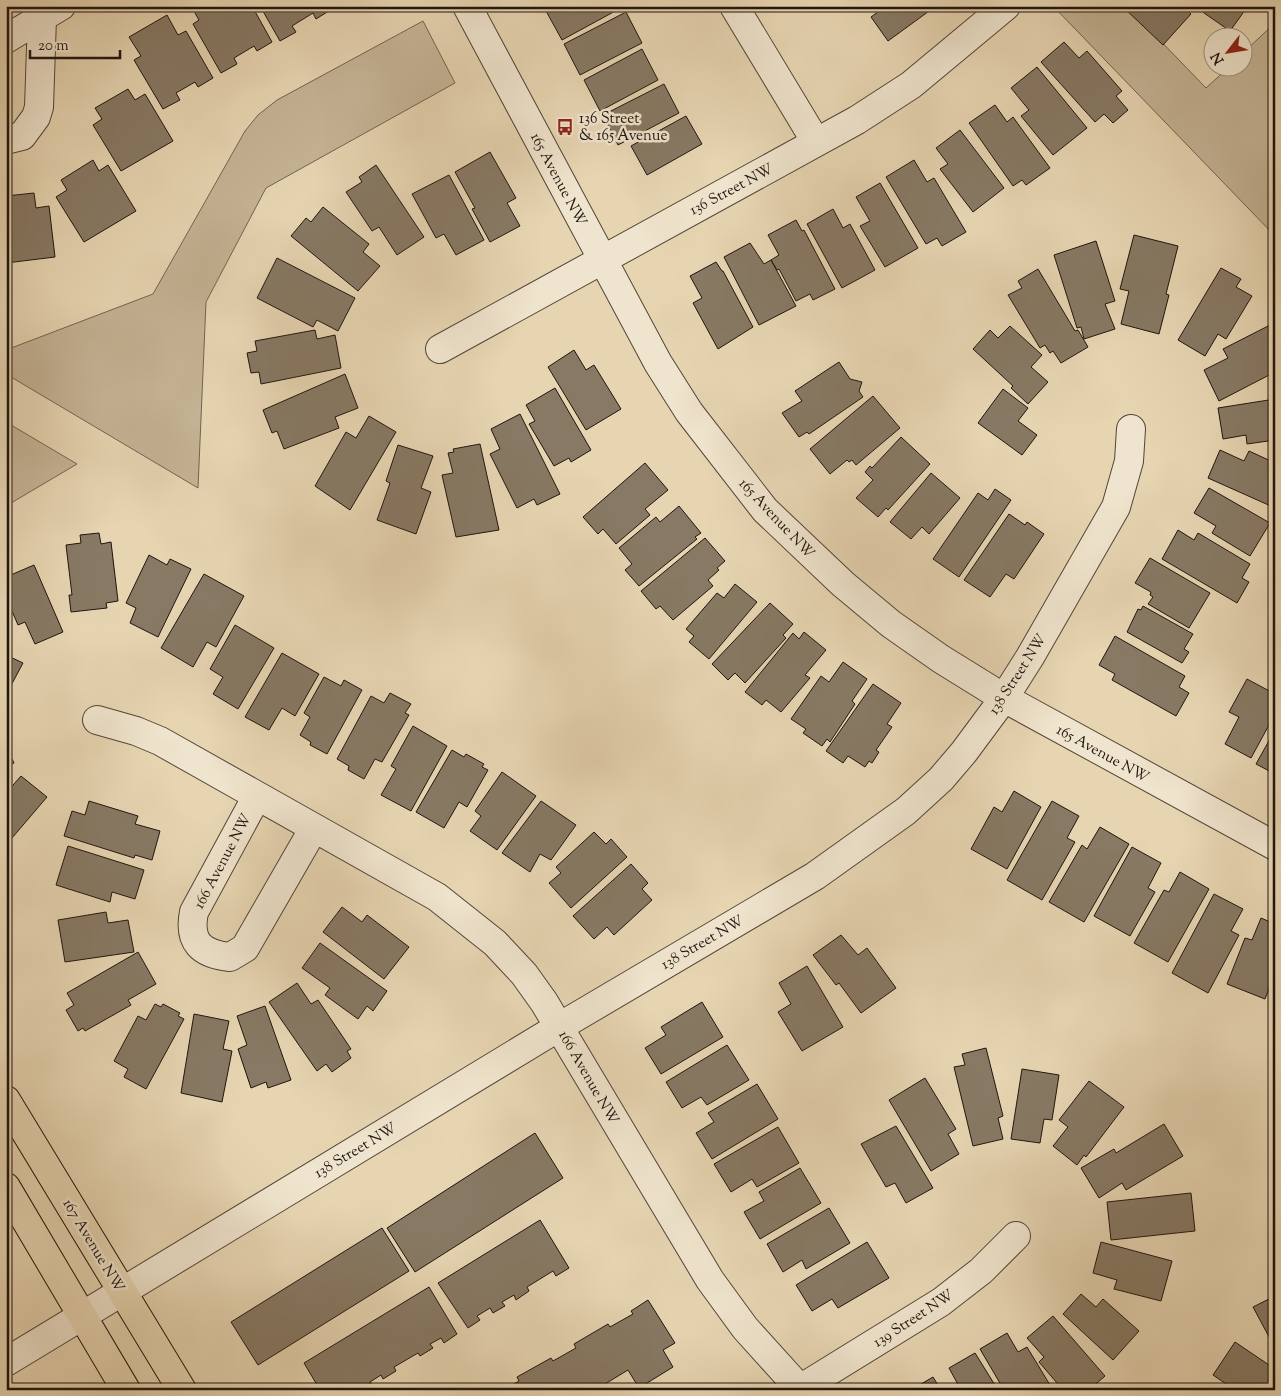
<svg xmlns="http://www.w3.org/2000/svg" width="1281" height="1396" viewBox="0 0 1281 1396" font-family="'Sorts Mill Goudy',serif">
<style>
.green{fill:#c5b496;stroke:#726452}
.building{fill:#877964;stroke:#1f150f}
.lines{fill:none;stroke-linecap:round;stroke-linejoin:round}
.minor-casing{stroke:#514538;stroke-width:30}
.major-casing{stroke:#1f150f;stroke-width:30}
.minor{stroke:#efe4cd;stroke-width:28}
.major{stroke:#e7d5b2;stroke-width:28}
.labels{text-anchor:middle;stroke-width:5;stroke-linejoin:round;paint-order:stroke}
.poi-label{font-size:15px;fill:#1f150f;stroke:#efe4cd;text-anchor:start}
.street-label{font-size:15px;fill:#1f150f;stroke:#efe4cd}
</style>
<rect width="100%" height="100%" fill="#e7d5b2"/>
<filter id="stains"><feTurbulence type="fractalNoise" baseFrequency=".004" numOctaves="4"/><feColorMatrix values="0 0 0 0 .2 0 0 0 0 .09 0 0 0 0 .02 0 0 0 .5 -.17"/></filter>
<radialGradient id="worn" r=".72"><stop offset=".6" stop-color="#630" stop-opacity="0"/><stop offset="1" stop-color="#630" stop-opacity=".3"/></radialGradient>
<path class="green" d="M 1053,6 L 1127,6 L 1206,88 L 1228,68 L 1244,68 L 1244,52 L 1275,23 L 1275,236 Z
M 423,21 L 455,83 L 266,188 L 206,302 L 198,488 L 6,374 L 6,350 L 153,294 L 245,131 L 258,115 L 277,100 Z
M 6,422 L 77,464 L 6,506 Z
M 6,1277 C 13,1288 14,1300 6,1311 Z"/>
<path class="building" d="M 191,6 L 252,6 L 272,42 L 257,51 L 254,46 L 234,58 L 237,64 L 221,73 L 193,24 L 199,20 Z
M 260,6 L 330,6 L 332,9 L 316,19 L 313,13 L 292,26 L 296,32 L 280,41 Z
M 555,6 L 618,6 L 619,9 L 562,40 L 546,11 Z
M 886,6 L 936,6 L 888,41 L 871,17 Z
M 1122,6 L 1182,6 L 1191,14 L 1163,45 Z
M 1194,6 L 1248,6 L 1230,31 Z
M 626,12 L 642,43 L 580,75 L 564,44 Z
M 167,15 L 178,35 L 186,31 L 213,78 L 198,87 L 195,82 L 176,93 L 180,100 L 163,109 L 134,60 L 141,56 L 129,37 Z
M 1064,42 L 1079,58 L 1087,51 L 1122,91 L 1116,96 L 1128,110 L 1113,123 L 1104,114 L 1095,122 L 1041,62 Z
M 642,49 L 658,80 L 600,111 L 584,80 Z
M 1037,67 L 1087,128 L 1053,155 L 1021,116 L 1029,110 L 1011,88 Z
M 664,84 L 679,113 L 618,145 L 603,115 Z
M 128,89 L 135,100 L 145,94 L 173,141 L 121,171 L 93,125 L 102,119 L 95,108 Z
M 995,105 L 1007,122 L 1013,117 L 1050,168 L 1026,185 L 1022,180 L 1013,186 L 969,123 Z
M 686,116 L 702,144 L 647,175 L 631,146 Z
M 960,130 L 1004,188 L 973,212 L 940,169 L 948,164 L 936,148 Z
M 490,152 L 516,198 L 507,203 L 520,226 L 490,242 L 472,209 L 475,208 L 455,172 Z
M 93,160 L 99,171 L 108,165 L 136,211 L 84,242 L 56,197 L 67,190 L 61,180 Z
M 914,160 L 927,182 L 934,178 L 966,232 L 942,246 L 937,238 L 926,244 L 886,177 Z
M 376,165 L 424,237 L 397,255 L 379,227 L 372,231 L 346,192 L 362,182 L 359,177 Z
M 449,175 L 484,240 L 456,255 L 444,234 L 436,238 L 412,194 Z
M 880,183 L 918,248 L 885,267 L 860,226 L 870,221 L 856,197 Z
M 34,193 L 36,208 L 49,206 L 55,257 L 6,263 L 6,196 Z
M 323,207 L 369,244 L 363,252 L 380,266 L 358,291 L 291,236 L 306,218 L 311,222 Z
M 833,209 L 843,228 L 850,224 L 875,270 L 842,288 L 807,224 Z
M 796,220 L 802,231 L 804,230 L 835,289 L 813,300 L 810,294 L 796,301 L 779,269 L 777,270 L 771,260 L 779,255 L 768,235 Z
M 1134,235 L 1178,246 L 1166,294 L 1169,295 L 1159,334 L 1121,324 L 1129,291 L 1120,289 Z
M 1096,241 L 1115,301 L 1105,304 L 1115,329 L 1084,339 L 1081,327 L 1077,328 L 1054,255 Z
M 750,243 L 764,264 L 771,260 L 796,306 L 759,325 L 724,257 Z
M 277,258 L 355,298 L 338,331 L 317,320 L 313,327 L 257,298 Z
M 716,262 L 722,271 L 723,271 L 753,327 L 718,349 L 693,303 L 702,298 L 690,276 Z
M 1221,268 L 1241,279 L 1236,287 L 1252,296 L 1226,339 L 1218,334 L 1205,356 L 1178,340 Z
M 1038,269 L 1075,331 L 1078,330 L 1088,347 L 1061,363 L 1053,351 L 1050,353 L 1045,345 L 1040,348 L 1008,295 L 1022,288 L 1018,281 Z
M 1272,324 L 1275,329 L 1275,372 L 1219,401 L 1204,370 L 1228,358 L 1223,349 Z
M 1010,326 L 1042,355 L 1031,367 L 1048,382 L 1028,404 L 1011,388 L 1013,386 L 973,349 L 990,330 L 998,338 Z
M 315,330 L 317,339 L 335,335 L 341,368 L 261,384 L 259,372 L 251,373 L 247,353 L 257,351 L 255,341 Z
M 574,350 L 586,370 L 594,365 L 621,409 L 586,430 L 548,367 Z
M 839,362 L 850,379 L 862,382 L 859,391 L 863,397 L 809,434 L 807,432 L 799,437 L 782,413 L 802,401 L 795,391 Z
M 345,374 L 358,408 L 335,417 L 339,428 L 284,449 L 277,431 L 272,433 L 263,410 Z
M 555,388 L 591,450 L 571,462 L 569,458 L 554,466 L 529,424 L 535,421 L 526,405 Z
M 1003,389 L 1028,408 L 1018,421 L 1037,435 L 1022,455 L 978,423 Z
M 873,396 L 900,428 L 856,465 L 852,460 L 849,462 L 847,460 L 830,474 L 810,449 Z
M 1275,399 L 1275,440 L 1247,444 L 1246,435 L 1223,439 L 1218,408 Z
M 520,414 L 560,494 L 537,505 L 534,499 L 517,508 L 490,454 L 500,449 L 491,429 Z
M 369,416 L 396,432 L 350,510 L 315,486 L 346,432 L 356,438 Z
M 901,437 L 930,464 L 888,510 L 886,508 L 878,517 L 856,498 L 873,480 L 865,472 L 870,466 L 872,468 Z
M 480,444 L 499,530 L 456,537 L 442,475 L 453,473 L 448,453 L 454,452 L 453,449 Z
M 398,445 L 433,456 L 421,488 L 431,492 L 416,534 L 377,520 L 390,483 L 386,481 Z
M 1220,450 L 1244,461 L 1249,451 L 1275,463 L 1275,503 L 1273,507 L 1208,478 Z
M 645,463 L 668,490 L 645,509 L 650,515 L 616,544 L 603,529 L 598,534 L 583,517 Z
M 931,473 L 960,498 L 929,534 L 922,527 L 911,539 L 890,522 Z
M 1209,488 L 1270,523 L 1250,556 L 1212,533 L 1216,526 L 1194,513 Z
M 995,489 L 1011,500 L 959,577 L 933,559 L 978,493 L 988,500 Z
M 679,506 L 701,533 L 695,537 L 697,539 L 639,586 L 625,570 L 632,564 L 619,548 L 656,517 L 660,522 Z
M 1009,514 L 1025,525 L 1027,522 L 1044,534 L 1014,579 L 1006,574 L 990,597 L 964,580 Z
M 1178,530 L 1194,540 L 1198,533 L 1250,564 L 1242,578 L 1249,582 L 1237,603 L 1162,559 Z
M 99,533 L 101,544 L 111,542 L 118,601 L 106,603 L 107,608 L 71,612 L 69,595 L 72,595 L 66,545 L 81,543 L 80,535 Z
M 705,538 L 725,561 L 717,568 L 719,570 L 708,580 L 713,586 L 673,620 L 660,606 L 656,609 L 641,591 Z
M 149,555 L 167,565 L 170,559 L 191,569 L 158,637 L 130,623 L 136,608 L 126,603 Z
M 1150,558 L 1210,593 L 1189,628 L 1148,604 L 1153,597 L 1150,595 L 1151,592 L 1135,583 Z
M 34,565 L 63,632 L 35,644 L 25,622 L 18,625 L 6,597 L 6,577 Z
M 204,574 L 244,596 L 216,647 L 207,642 L 193,667 L 161,648 Z
M 735,584 L 757,602 L 709,659 L 689,642 L 694,636 L 686,629 L 717,593 L 724,598 Z
M 770,603 L 793,624 L 783,635 L 786,638 L 745,683 L 735,673 L 728,680 L 712,664 Z
M 1143,606 L 1193,634 L 1184,649 L 1189,652 L 1182,663 L 1127,632 L 1138,609 L 1141,610 Z
M 235,625 L 274,648 L 238,709 L 213,694 L 223,677 L 210,669 Z
M 804,632 L 826,650 L 805,675 L 810,678 L 781,712 L 766,700 L 762,705 L 745,692 L 793,633 L 799,639 Z
M 1115,636 L 1185,676 L 1179,687 L 1189,693 L 1176,716 L 1112,680 L 1115,674 L 1099,665 Z
M 282,653 L 319,674 L 295,716 L 282,708 L 269,730 L 245,717 Z
M 6,655 L 23,663 L 7,693 L 6,693 Z
M 843,662 L 867,679 L 852,701 L 855,704 L 830,742 L 827,739 L 822,746 L 803,733 L 806,729 L 791,719 L 821,676 L 829,682 Z
M 324,677 L 341,686 L 344,680 L 362,690 L 327,754 L 310,745 L 311,742 L 300,735 L 310,717 L 304,713 Z
M 1247,679 L 1275,694 L 1275,714 L 1251,758 L 1225,744 L 1239,717 L 1229,712 Z
M 873,684 L 901,703 L 887,724 L 892,727 L 876,750 L 879,752 L 872,763 L 869,761 L 865,767 L 848,756 L 843,763 L 826,751 Z
M 390,693 L 411,704 L 405,713 L 409,715 L 382,762 L 375,759 L 364,779 L 348,770 L 349,766 L 337,759 L 371,696 L 384,703 Z
M 413,726 L 447,746 L 411,811 L 381,795 L 396,769 L 391,766 Z
M 1275,730 L 1275,774 L 1256,764 Z
M 6,746 L 14,763 L 6,767 Z
M 452,750 L 464,757 L 466,754 L 484,764 L 482,767 L 488,770 L 467,807 L 459,802 L 444,828 L 416,812 Z
M 502,772 L 536,796 L 497,850 L 470,831 L 481,816 L 475,811 Z
M 21,776 L 47,797 L 6,845 L 6,793 Z
M 1014,791 L 1041,807 L 1007,869 L 971,849 L 994,807 L 1002,812 Z
M 89,801 L 138,816 L 135,824 L 160,831 L 152,860 L 135,855 L 134,858 L 64,836 L 72,811 L 85,815 Z
M 541,801 L 576,825 L 551,860 L 540,854 L 530,872 L 502,853 Z
M 1052,801 L 1079,816 L 1067,838 L 1075,842 L 1042,900 L 1007,880 Z
M 1100,827 L 1129,844 L 1084,922 L 1049,902 L 1082,845 L 1087,849 Z
M 594,832 L 606,844 L 611,839 L 627,857 L 571,908 L 549,883 L 561,873 L 556,867 Z
M 68,846 L 144,870 L 135,899 L 112,892 L 110,902 L 56,885 Z
M 1132,847 L 1161,863 L 1148,888 L 1155,892 L 1130,936 L 1094,916 Z
M 631,864 L 648,883 L 642,889 L 652,900 L 614,935 L 607,927 L 594,939 L 573,916 Z
M 1180,872 L 1209,889 L 1168,962 L 1134,943 L 1164,890 L 1169,892 Z
M 1214,894 L 1243,909 L 1231,931 L 1239,935 L 1208,993 L 1172,973 Z
M 342,907 L 362,922 L 367,915 L 409,947 L 384,979 L 323,932 Z
M 106,912 L 108,923 L 128,920 L 134,952 L 65,962 L 58,920 Z
M 1261,918 L 1275,924 L 1275,973 L 1265,999 L 1227,984 L 1245,938 L 1252,940 Z
M 841,935 L 858,955 L 867,948 L 896,988 L 861,1013 L 839,983 L 836,985 L 813,955 Z
M 320,943 L 387,991 L 373,1011 L 367,1006 L 358,1019 L 325,995 L 330,988 L 302,968 Z
M 138,952 L 156,984 L 128,1000 L 131,1005 L 85,1031 L 83,1028 L 78,1031 L 66,1010 L 74,1005 L 67,993 Z
M 807,966 L 843,1027 L 802,1051 L 778,1012 L 791,1004 L 779,983 Z
M 297,983 L 311,1004 L 318,1000 L 351,1049 L 347,1051 L 351,1058 L 332,1072 L 326,1064 L 317,1071 L 269,1002 Z
M 702,1002 L 723,1037 L 661,1074 L 645,1048 L 666,1035 L 661,1027 Z
M 155,1004 L 161,1007 L 163,1004 L 180,1013 L 178,1016 L 184,1019 L 146,1089 L 124,1077 L 128,1069 L 114,1061 L 138,1016 L 146,1020 Z
M 265,1006 L 291,1080 L 268,1088 L 266,1082 L 251,1088 L 238,1049 L 247,1045 L 237,1016 Z
M 194,1014 L 229,1021 L 223,1049 L 232,1051 L 222,1102 L 181,1093 Z
M 727,1045 L 749,1080 L 707,1105 L 701,1097 L 682,1108 L 666,1082 Z
M 986,1048 L 1003,1116 L 998,1118 L 1003,1139 L 973,1146 L 954,1067 L 965,1065 L 962,1054 Z
M 1022,1069 L 1059,1075 L 1052,1120 L 1044,1119 L 1040,1143 L 1011,1139 Z
M 925,1078 L 956,1129 L 948,1134 L 959,1154 L 931,1171 L 889,1100 Z
M 1089,1081 L 1124,1107 L 1086,1157 L 1084,1155 L 1077,1165 L 1053,1146 L 1068,1127 L 1059,1120 Z
M 757,1084 L 778,1119 L 712,1159 L 696,1133 L 714,1122 L 708,1113 Z
M 1164,1124 L 1183,1156 L 1126,1190 L 1122,1183 L 1099,1198 L 1081,1168 L 1114,1149 L 1116,1153 Z
M 896,1126 L 933,1188 L 906,1203 L 895,1183 L 886,1187 L 861,1144 Z
M 778,1127 L 799,1163 L 757,1187 L 752,1179 L 731,1192 L 714,1164 Z
M 535,1133 L 563,1178 L 415,1272 L 387,1228 Z
M 800,1168 L 821,1203 L 760,1239 L 744,1212 L 764,1201 L 759,1192 Z
M 1191,1193 L 1195,1231 L 1111,1240 L 1107,1202 Z
M 829,1208 L 850,1243 L 806,1269 L 802,1260 L 783,1272 L 767,1244 Z
M 540,1220 L 569,1268 L 556,1276 L 553,1271 L 527,1287 L 529,1291 L 516,1300 L 514,1295 L 502,1302 L 505,1306 L 493,1313 L 490,1308 L 477,1316 L 480,1320 L 468,1328 L 438,1283 Z
M 382,1228 L 409,1271 L 258,1365 L 231,1322 Z
M 867,1242 L 889,1278 L 838,1308 L 832,1299 L 812,1311 L 796,1285 Z
M 1101,1242 L 1172,1261 L 1161,1301 L 1114,1289 L 1117,1280 L 1093,1273 Z
M 429,1287 L 457,1334 L 444,1343 L 441,1338 L 430,1344 L 433,1348 L 420,1356 L 418,1353 L 394,1367 L 396,1371 L 383,1379 L 381,1375 L 370,1382 L 372,1385 L 365,1390 L 320,1390 L 304,1363 Z
M 1081,1294 L 1096,1307 L 1103,1299 L 1139,1331 L 1113,1360 L 1063,1314 Z
M 1275,1296 L 1275,1348 L 1253,1307 Z
M 648,1300 L 675,1343 L 663,1350 L 673,1367 L 639,1388 L 628,1370 L 605,1384 L 608,1390 L 504,1390 L 519,1381 L 517,1377 L 551,1358 L 553,1361 L 576,1348 L 574,1344 L 608,1324 L 610,1327 L 633,1314 L 631,1311 Z
M 1053,1316 L 1105,1376 L 1089,1390 L 1063,1390 L 1039,1362 L 1044,1357 L 1027,1338 Z
M 1007,1333 L 1018,1352 L 1027,1347 L 1053,1390 L 1004,1390 L 980,1349 Z
M 1235,1342 L 1275,1369 L 1275,1390 L 1235,1390 L 1213,1375 Z
M 975,1353 L 998,1390 L 961,1390 L 949,1368 Z
M 933,1377 L 941,1390 L 911,1390 Z"/>
<g class="lines">
<g class="minor-casing">
<path id="minor" d="M 467,6 L 658,363 L 689,412 L 765,510 L 843,584 L 891,624 L 941,659 L 1004,698 L 1275,846
M 734,6 L 816,142
M 6,39 L 61,6
M 6,140 L 22,136 L 36,117 L 39,107 L 42,18
M 440,349 L 857,120 L 911,85 L 1006,6
M 97,720 L 136,731 L 160,741 L 437,897 L 495,943 L 524,974 L 544,1002 L 710,1280 L 745,1328 L 801,1390
M 257,796 L 194,912 C 188,942 201,954 230,957 L 245,948 L 314,828
M 6,1362 L 559,1027 L 815,876 L 906,811 L 941,779 L 964,752 L 1004,698 L 1030,657 L 1116,507 L 1129,461 L 1131,429
M 800,1389 L 941,1302 L 981,1271 L 1016,1236"/>
</g>
<g class="major-casing">
<path id="major" d="M 6,1100 L 182,1390
M 6,1187 L 126,1390"/>
</g>
<use href="#minor" class="minor"/>
<use href="#major" class="major"/>
</g>
<defs>
<g id="bus-bare" transform="scale(1.35)"><path d="M-5-6H5V4H4V6H2V4H-2V6H-4V4H-5ZM-3.5-4V0h7V-4ZM-3.5 1.2v1.5H-2V1.2ZM2 1.2v1.5H3.5V1.2Z" fill="#8f2418" stroke="#efe4cd" stroke-width="2.5" paint-order="stroke"/></g>
</defs>
<g fill-rule="evenodd">
<use href="#bus-bare" x="565" y="127"/>
</g>
<g class="labels">
<g class="poi-label">
<text x="579" y="123">136 Street<tspan x="579" dy="17">&amp; 165 Avenue</tspan></text>
</g>
<g class="street-label">
<text transform="translate(559 179) rotate(62)" y="5">165 Avenue NW</text>
<text transform="translate(731 189) rotate(-28)" y="5">136 Street NW</text>
<text transform="translate(777 518) rotate(47)" y="5">165 Avenue NW</text>
<text transform="translate(1017 674) rotate(-57)" y="5">138 Street NW</text>
<text transform="translate(1103 753) rotate(29)" y="5">165 Avenue NW</text>
<text transform="translate(222 861) rotate(-62)" y="5">166 Avenue NW</text>
<text transform="translate(702 942) rotate(-30)" y="5">138 Street NW</text>
<text transform="translate(589 1077) rotate(60)" y="5">166 Avenue NW</text>
<text transform="translate(355 1150) rotate(-31)" y="5">138 Street NW</text>
<text transform="translate(94 1245) rotate(59)" y="5">167 Avenue NW</text>
<text transform="translate(913 1318) rotate(-33)" y="5">139 Street NW</text>
</g>
</g>
<rect width="1281" height="1396" fill="none" stroke="#e7d5b2" stroke-width="25"/>
<rect x="8" y="8" width="1266" height="1381" fill="none" stroke="#1f150f" stroke-width="2.5"/>
<rect x="12" y="12" width="1256" height="1371" fill="none" stroke="#1f150f"/>
<g transform="translate(1228 52) rotate(239)"><circle r="24" fill="#efe4cd" stroke="#9c9181"/>
<path d="M0-4L9 19L0 12L-9 19Z" fill="#8f2418"/>
<text y="-8" font-size="14" font-weight="bold" text-anchor="middle" fill="#1f150f">N</text>
</g>
<path d="M30 50v8h90v-8" fill="none" stroke="#1f150f" stroke-width="2.5"/>
<text x="38" y="50" font-size="15" fill="#1f150f" stroke="#efe4cd" stroke-width="4" paint-order="stroke">20 m</text>
<rect width="100%" height="100%" filter="url(#stains)"/>
<rect width="100%" height="100%" fill="url(#worn)"/>
</svg>
